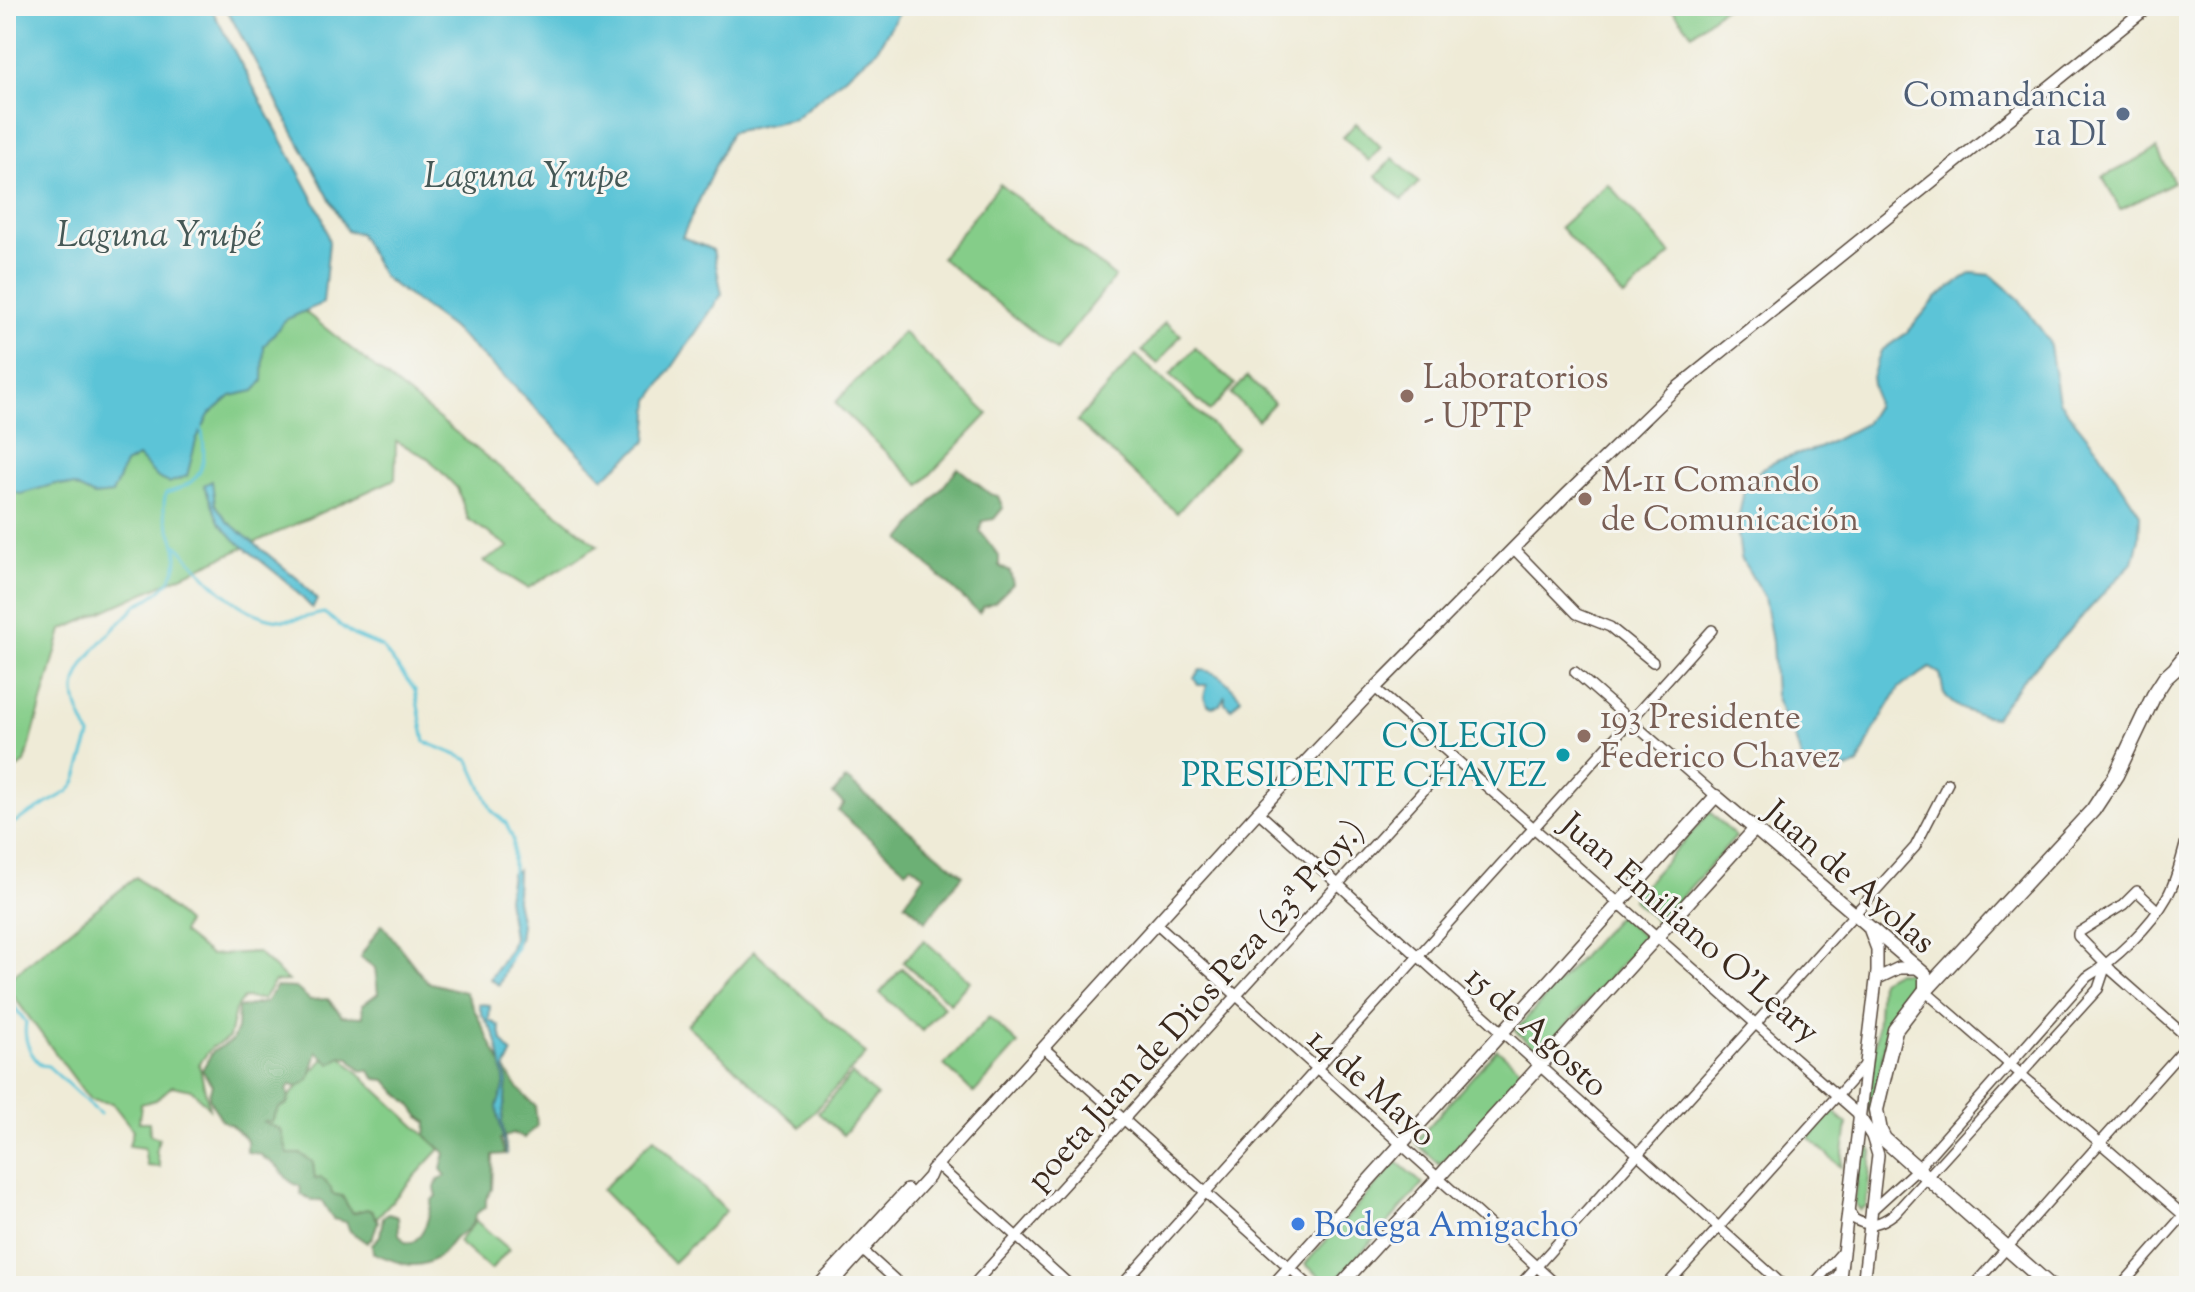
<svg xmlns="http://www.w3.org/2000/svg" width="2195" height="1292" viewBox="0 0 2195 1292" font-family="'Sorts Mill Goudy',serif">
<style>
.green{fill:#85cd89;stroke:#607c54;stroke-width:2}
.forest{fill:#6cb075;stroke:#546d4a;stroke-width:2}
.water{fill:#5bc4d7;stroke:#4b777a;stroke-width:2}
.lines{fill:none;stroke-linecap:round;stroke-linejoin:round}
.stream{stroke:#5bc4d7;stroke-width:3}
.minor-casing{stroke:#56473a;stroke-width:12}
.tertiary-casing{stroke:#56473a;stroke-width:14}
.secondary-casing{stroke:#56473a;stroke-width:15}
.primary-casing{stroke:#56473a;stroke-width:17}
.trunk-casing{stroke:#56473a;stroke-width:17}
.minor{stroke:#fff;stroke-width:9}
.tertiary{stroke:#fff;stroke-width:11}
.secondary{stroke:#fff;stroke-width:12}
.primary{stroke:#fff;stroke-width:14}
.trunk{stroke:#fff;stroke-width:14}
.service-dot{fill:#5c6f8a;stroke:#f6f6f2;stroke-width:3}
.education-dot{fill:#8d6e63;stroke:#f6f6f2;stroke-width:3}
.culture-dot{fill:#0f9aa8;stroke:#f6f6f2;stroke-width:3}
.shop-dot{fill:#3f7fe0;stroke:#f6f6f2;stroke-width:3}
.labels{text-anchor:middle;stroke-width:6;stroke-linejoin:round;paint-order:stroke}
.service-label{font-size:34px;fill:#4e5e75;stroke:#f6f6f2;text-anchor:end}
.education-label{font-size:34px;fill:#785e54;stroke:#f6f6f2;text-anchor:start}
.culture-label{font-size:34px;fill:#0d838f;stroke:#f6f6f2;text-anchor:end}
.street-label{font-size:34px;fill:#3b2a1e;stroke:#f6f6f2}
.shop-label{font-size:34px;fill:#366cbe;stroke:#f6f6f2;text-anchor:start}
.water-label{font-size:36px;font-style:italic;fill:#455856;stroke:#f6f6f2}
</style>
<rect width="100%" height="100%" fill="#f6f6f2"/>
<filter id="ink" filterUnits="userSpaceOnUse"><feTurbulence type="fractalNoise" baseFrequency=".0125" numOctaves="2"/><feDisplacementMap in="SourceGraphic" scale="16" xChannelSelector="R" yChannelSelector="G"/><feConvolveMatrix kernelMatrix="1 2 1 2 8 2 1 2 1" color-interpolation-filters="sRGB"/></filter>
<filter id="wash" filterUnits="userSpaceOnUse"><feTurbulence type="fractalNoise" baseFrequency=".006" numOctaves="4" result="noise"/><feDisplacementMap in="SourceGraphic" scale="32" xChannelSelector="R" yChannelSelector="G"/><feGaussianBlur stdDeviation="1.8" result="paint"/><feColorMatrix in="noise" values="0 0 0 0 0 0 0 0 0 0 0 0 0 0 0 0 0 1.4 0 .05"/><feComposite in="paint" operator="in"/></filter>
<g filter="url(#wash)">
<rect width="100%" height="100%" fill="#efebd7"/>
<path class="green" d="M 1670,6 L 1726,6 L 1692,34 Z
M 6,73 L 598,546 L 528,588 L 484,561 L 509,547 L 468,519 L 457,488 L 428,458 L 396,441 L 395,479 L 62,630 L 25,763 L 6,774 Z
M 1356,123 L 1381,147 L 1369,161 L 1343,137 Z
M 2157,149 L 2174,182 L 2120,210 L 2103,177 Z
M 1393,158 L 1419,182 L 1402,200 L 1376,176 Z
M 1000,184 L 1115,277 L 1056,350 L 941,258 Z
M 1608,184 L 1671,254 L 1624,297 L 1560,227 Z
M 1165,322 L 1181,335 L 1158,364 L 1142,351 Z
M 903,332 L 988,414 L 920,485 L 835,403 Z
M 1195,348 L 1235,384 L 1210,411 L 1170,375 Z
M 1136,355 L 1236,447 L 1177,513 L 1077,421 Z
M 1247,377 L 1274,403 L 1258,420 L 1231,394 Z
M 1710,812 L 1736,837 L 1658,923 L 1632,899 Z
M 136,877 L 186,922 L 182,933 L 210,955 L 257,952 L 288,981 L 274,982 L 263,999 L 243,998 L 235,1010 L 229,1038 L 212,1047 L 199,1064 L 209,1108 L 192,1090 L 172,1086 L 156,1100 L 141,1104 L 139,1122 L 149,1122 L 150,1135 L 159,1138 L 156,1150 L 160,1167 L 147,1166 L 144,1148 L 129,1146 L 133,1130 L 112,1103 L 90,1100 L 6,986 L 6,981 Z
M 1618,916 L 1645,938 L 1541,1053 L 1515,1031 Z
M 924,940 L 970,981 L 950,1003 L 903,962 Z
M 754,951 L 866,1054 L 800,1127 L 687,1025 Z
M 902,968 L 944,1007 L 922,1031 L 880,993 Z
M 1895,972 L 1915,973 L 1924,982 L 1888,1023 L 1873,1115 L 1867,1108 L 1877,1033 L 1880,980 Z
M 989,1017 L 1018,1044 L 974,1093 L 944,1065 Z
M 333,1049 L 440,1149 L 367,1228 L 260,1128 Z
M 1497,1049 L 1524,1072 L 1440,1165 L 1415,1142 Z
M 852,1074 L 877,1096 L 843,1135 L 818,1113 Z
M 1833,1111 L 1847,1124 L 1841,1167 L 1809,1138 Z
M 654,1138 L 726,1211 L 673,1263 L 602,1190 Z
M 1867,1145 L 1872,1152 L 1866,1206 L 1860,1210 L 1855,1203 L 1860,1150 Z
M 1397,1162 L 1423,1184 L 1331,1286 L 1305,1264 Z
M 476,1221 L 509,1249 L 491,1270 L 458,1242 Z"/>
<path class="forest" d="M 958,468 L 990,494 L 998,496 L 1003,508 L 994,519 L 982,521 L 980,531 L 999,556 L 999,566 L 1010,572 L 1013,584 L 995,602 L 984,606 L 979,613 L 901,540 Z
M 846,779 L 963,875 L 926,921 L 905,903 L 924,876 L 911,865 L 906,870 L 838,811 L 844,804 L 833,794 Z
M 382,924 L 427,982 L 465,992 C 488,1033 499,1073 535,1106 L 537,1126 L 524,1138 L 513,1133 L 500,1139 L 505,1154 L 493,1155 L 492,1189 L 486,1199 L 486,1206 L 476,1214 C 474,1226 466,1231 456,1237 C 450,1242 446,1251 439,1256 C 415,1274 397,1261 373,1253 L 372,1244 L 380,1236 L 383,1217 L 389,1214 L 398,1217 L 399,1234 L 405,1242 L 412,1243 C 426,1232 429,1217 432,1200 L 437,1196 L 435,1188 L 438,1180 L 446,1176 L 441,1169 L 445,1153 L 426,1136 L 427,1122 C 416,1116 417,1111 410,1104 C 401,1095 393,1090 386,1080 L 376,1079 L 369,1071 L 360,1070 L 350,1058 L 341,1057 L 331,1064 L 317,1052 L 309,1080 L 298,1087 L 290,1085 L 287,1090 L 289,1097 L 287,1104 L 279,1108 L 272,1121 L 264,1122 L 281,1130 L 288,1154 L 301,1154 L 313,1162 L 315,1179 L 322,1178 L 331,1188 L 332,1194 L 342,1196 L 352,1213 L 367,1209 L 372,1211 L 378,1221 L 373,1237 L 367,1243 L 350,1231 L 346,1222 L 333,1219 L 322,1201 L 312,1200 L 301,1194 L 300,1186 C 287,1182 286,1176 278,1167 C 272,1161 265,1160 260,1154 L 247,1152 L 247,1140 L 231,1125 L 221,1120 C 219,1111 208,1104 209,1095 C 209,1092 211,1089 212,1085 L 202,1070 L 213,1051 L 232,1041 L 237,1028 L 238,1008 L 266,1002 L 276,987 L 296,988 L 310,1000 L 328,999 L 342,1016 L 363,1017 L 362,1005 L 378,993 L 375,968 L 360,957 Z"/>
<path class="water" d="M 6,6 L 210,6 L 322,215 L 329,242 L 323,303 L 285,320 L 264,346 L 263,381 L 254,391 L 231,396 L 209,415 L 196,441 L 187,476 L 169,483 L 158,478 L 138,457 L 125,464 L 112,494 L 94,496 L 74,486 L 55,484 L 21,494 L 6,491 Z
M 225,6 L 903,6 L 876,51 L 794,119 L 731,132 L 682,237 L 713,250 L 722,294 L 650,400 L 647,441 L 603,478 L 515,387 L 451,327 L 383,277 L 359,233 L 347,231 Z
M 1972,273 L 1991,275 L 2019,299 L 2049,341 L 2059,401 L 2099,451 L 2140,514 L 2139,539 L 2133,562 L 2021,682 L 1995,717 C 1978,715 1954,711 1944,693 C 1942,688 1942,680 1940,674 L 1930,668 L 1899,688 L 1874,730 L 1858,764 L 1852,768 L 1813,772 L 1802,761 L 1790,721 L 1783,716 L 1775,695 L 1772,642 L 1764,597 L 1741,558 L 1737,526 L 1744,490 L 1762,468 L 1779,460 L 1819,448 L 1865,424 L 1876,406 L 1872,377 L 1881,351 L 1908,332 L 1937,297 Z
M 212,481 L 215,504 L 227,521 L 298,579 L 317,600 L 312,608 L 286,581 L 234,539 L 219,522 L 204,485 Z
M 1200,670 C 1219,671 1229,684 1241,698 L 1231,709 L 1225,703 L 1225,695 L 1220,705 L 1212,707 L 1207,704 L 1204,697 L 1207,685 L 1198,685 L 1194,678 Z
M 517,870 L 516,900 L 521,924 L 519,939 L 499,985 L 490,979 L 510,948 L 513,937 L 507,898 L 511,874 Z
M 479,1004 L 490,1005 L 489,1020 L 499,1026 L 502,1040 L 512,1054 L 505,1069 L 507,1083 L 502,1122 L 507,1155 C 505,1151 497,1111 497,1106 C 499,1097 505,1092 504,1082 C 504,1074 497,1038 493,1032 C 487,1020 482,1020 479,1004 Z"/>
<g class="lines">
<path class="stream" d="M 176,544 C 203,574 237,616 281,620 C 294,622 311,615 324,613 L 353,635 L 382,647 L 415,690 L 425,742 L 469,760 L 492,811 L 506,823 L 513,839 L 513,874
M 6,827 L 69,791 L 76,781 L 90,736 C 84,723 74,704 75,689 C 77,658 118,627 138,604 C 164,593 185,570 174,541 C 168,522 160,513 166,493 C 205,483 208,463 201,426
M 509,960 L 516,947 L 515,941
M 6,996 L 26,1022 C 23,1039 29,1053 41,1065 L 48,1066 L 100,1114"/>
</g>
</g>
<g filter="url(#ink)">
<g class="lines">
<g class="minor-casing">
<path id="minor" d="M 1513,548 L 1577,614 L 1610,627 L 1653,662
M 1575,672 L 1716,796
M 1375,688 L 1859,1115
M 2189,735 L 2189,744
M 1258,812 L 1784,1286
M 2158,911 L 2137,891 L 2123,905 L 2078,933 L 2078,936 L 2112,971 L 2189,1039
M 1156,923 L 1558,1286
M 1925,991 L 2189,1220
M 1044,1048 L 1310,1286
M 937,1165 L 1071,1286
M 1848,1209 L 1854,1219 C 1869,1228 1881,1224 1895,1213 L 2098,989 L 2106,965
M 1871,1211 L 1918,1168 L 2087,977 C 2115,960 2151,926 2167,897 C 2178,878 2182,853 2189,831
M 860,1248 L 902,1286
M 972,1286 L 1454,757
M 1121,1286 L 1712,630
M 1519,1286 L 1915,847 L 1948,783
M 1666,1286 L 1864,1066
M 1812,1286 L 1844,1250
M 1828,1286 L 1841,1272
M 1973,1286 L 2189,1043
M 2121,1286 L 2189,1209"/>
</g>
<g class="tertiary-casing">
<path id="tertiary" d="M 1876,979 L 1899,968 L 1918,968
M 1859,1116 L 1872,1136 L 1878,1155 L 1863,1286
M 818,1286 L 907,1190
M 830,1286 L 929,1177 L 932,1170 L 1258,812 L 1375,688 L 1566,495 L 1672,392 L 2149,6
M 1839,1286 L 1877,972 L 1877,949 L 1869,928"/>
</g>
<g class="secondary-casing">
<path id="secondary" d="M 1273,1286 L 1716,796 L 1925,974 L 1925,991
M 1340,1286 L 1754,830"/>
</g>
<g class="primary-casing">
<path id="primary" d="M 2050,1286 L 1884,1139 L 1880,1131 L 1876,1110 L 1895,1030 L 1925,991 L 2093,810 L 2116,775 L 2154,695 L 2165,678 L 2184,661"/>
</g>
<g class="trunk-casing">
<path id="trunk" d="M 2177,666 L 2189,651"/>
</g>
<use href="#minor" class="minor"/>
<use href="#tertiary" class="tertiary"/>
<use href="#secondary" class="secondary"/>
<use href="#primary" class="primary"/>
<use href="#trunk" class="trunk"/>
</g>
</g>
<circle class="service-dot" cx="2123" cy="114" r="8"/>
<g class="education-dot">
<circle cx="1407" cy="396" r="8"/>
<circle cx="1585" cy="499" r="8"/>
<circle cx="1584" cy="736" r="8"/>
</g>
<circle class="culture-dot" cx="1563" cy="755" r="8"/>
<circle class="shop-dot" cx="1298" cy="1224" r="8"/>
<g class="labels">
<g class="service-label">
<text x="2107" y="106">Comandancia<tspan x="2107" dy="39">1a DI</tspan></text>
</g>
<g class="education-label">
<text x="1423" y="388">Laboratorios<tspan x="1423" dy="39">- UPTP</tspan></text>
<text x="1601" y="491">M-11 Comando<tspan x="1601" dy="39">de Comunicación</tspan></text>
<text x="1600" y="728">193 Presidente<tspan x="1600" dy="39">Federico Chavez</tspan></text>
</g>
<g class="culture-label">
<text x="1547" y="747">COLEGIO<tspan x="1547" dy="39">PRESIDENTE CHAVEZ</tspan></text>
</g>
<g class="street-label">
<text transform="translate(1851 876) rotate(41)" y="12">Juan de Ayolas</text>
<text transform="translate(1691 927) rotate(41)" y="12">Juan Emiliano O'Leary</text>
<text transform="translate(1194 1004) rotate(-48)" y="12">poeta Juan de Dios Peza (23ª Proy.)</text>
<text transform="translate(1538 1030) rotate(42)" y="12">15 de Agosto</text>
<text transform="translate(1373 1086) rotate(42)" y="12">14 de Mayo</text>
</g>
<g class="shop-label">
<text x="1314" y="1236">Bodega Amigacho</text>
</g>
<g class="water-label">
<text x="526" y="187">Laguna Yrupe</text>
<text x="159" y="246">Laguna Yrupé</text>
</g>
</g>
<rect width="2195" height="1292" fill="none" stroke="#f6f6f2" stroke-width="32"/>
</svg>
